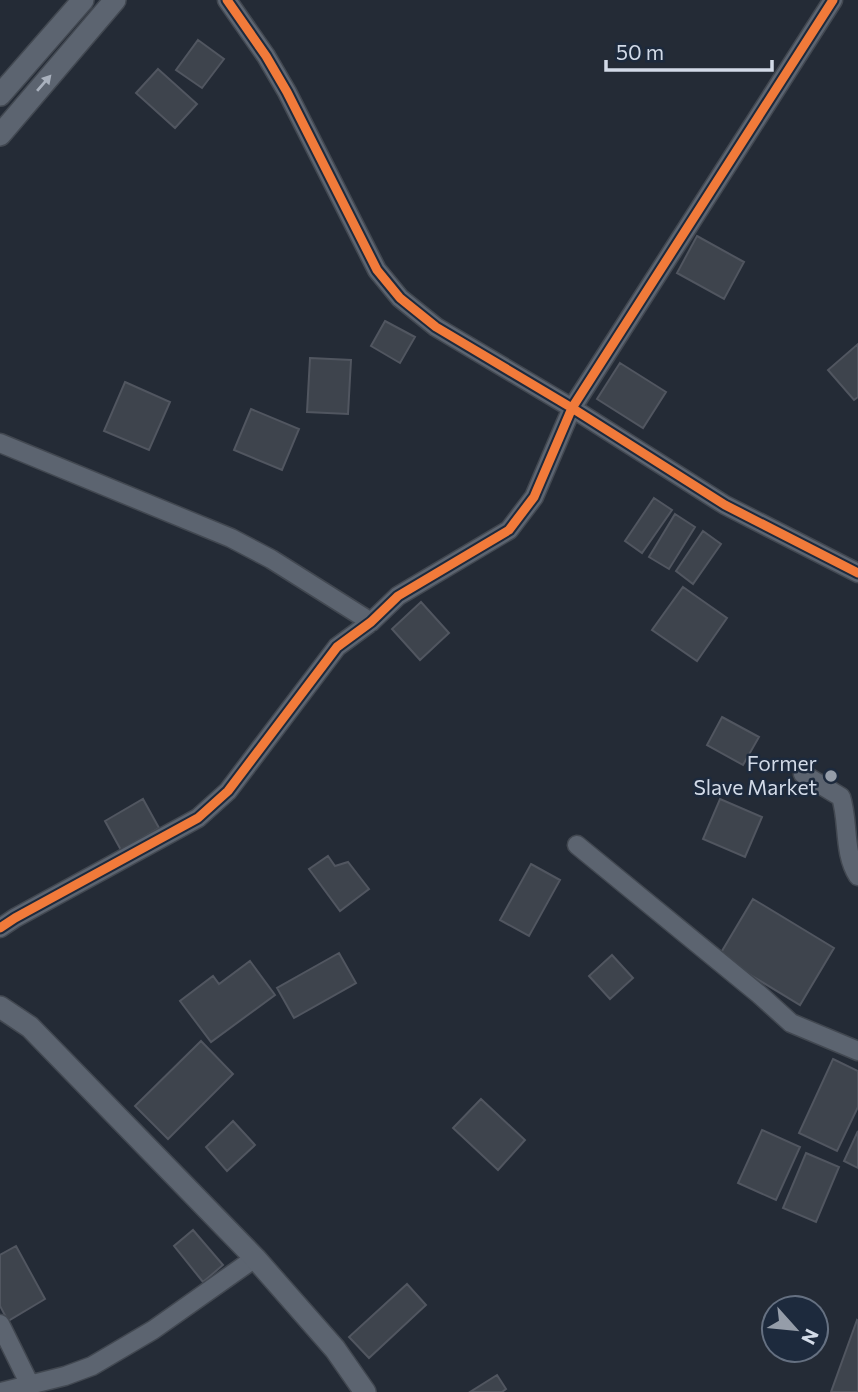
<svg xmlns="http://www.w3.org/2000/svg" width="858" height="1392" viewBox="0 0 858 1392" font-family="Commissioner,sans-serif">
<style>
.building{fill:#3e444d;stroke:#515660;stroke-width:2}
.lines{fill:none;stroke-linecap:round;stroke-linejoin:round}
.minor-casing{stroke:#424851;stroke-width:21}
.tertiary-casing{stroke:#424851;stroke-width:24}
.minor{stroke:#5c6470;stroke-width:18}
.tertiary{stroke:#5c6470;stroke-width:21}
.cycleway-casing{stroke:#1d2a3d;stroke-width:13}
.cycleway{stroke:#f17a3a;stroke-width:9}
.oneway{fill:#a9b1bd}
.poi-dot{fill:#959da9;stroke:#1d2a3d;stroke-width:2.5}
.labels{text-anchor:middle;stroke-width:5;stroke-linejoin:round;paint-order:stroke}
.poi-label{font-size:21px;fill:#d2dae7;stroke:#1d2a3d;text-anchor:end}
</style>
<rect width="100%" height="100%" fill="#242b36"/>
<path class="building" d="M 198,40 L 224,59 L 202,88 L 176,70 Z
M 158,69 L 197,104 L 175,128 L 136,93 Z
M 697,236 L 744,262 L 724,299 L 677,273 Z
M 385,321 L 415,337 L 400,363 L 371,346 Z
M 858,344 L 858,397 L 854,400 L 828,370 Z
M 310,358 L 351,360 L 348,414 L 307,412 Z
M 620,363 L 666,392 L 643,428 L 597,399 Z
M 125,382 L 170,402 L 149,450 L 104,431 Z
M 251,409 L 299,429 L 282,470 L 234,450 Z
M 654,498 L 672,510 L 642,553 L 625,541 Z
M 675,514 L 695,527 L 669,569 L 649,557 Z
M 703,531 L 721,544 L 693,584 L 676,571 Z
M 683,587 L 727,618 L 697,661 L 652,630 Z
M 421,602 L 449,633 L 420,660 L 392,629 Z
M 722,717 L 759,737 L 743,765 L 707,745 Z
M 143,799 L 159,828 L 121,850 L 105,821 Z
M 720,799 L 762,817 L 745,857 L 703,839 Z
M 328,856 L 335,866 L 348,862 L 369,889 L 340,911 L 309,869 Z
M 531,864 L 560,880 L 529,936 L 500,920 Z
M 753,899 L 834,948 L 800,1005 L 719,956 Z
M 339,953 L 356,983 L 294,1018 L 277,988 Z
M 612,955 L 633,978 L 610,999 L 589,976 Z
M 250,961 L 275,995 L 211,1042 L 180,1001 L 213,976 L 219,984 Z
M 201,1041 L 233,1074 L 168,1139 L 135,1106 Z
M 833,1059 L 858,1071 L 858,1107 L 837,1151 L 799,1133 Z
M 481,1099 L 525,1140 L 498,1170 L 453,1128 Z
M 233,1121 L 255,1145 L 227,1171 L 206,1147 Z
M 762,1130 L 800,1147 L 776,1200 L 738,1183 Z
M 858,1131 L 858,1168 L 844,1161 Z
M 806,1153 L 839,1167 L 816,1222 L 783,1208 Z
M 193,1230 L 223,1265 L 203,1282 L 174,1246 Z
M 16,1246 L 45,1299 L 8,1321 L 0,1306 L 0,1255 Z
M 407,1284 L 426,1305 L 369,1358 L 349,1337 Z
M 857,1320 L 858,1321 L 858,1392 L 831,1392 Z
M 497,1375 L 506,1389 L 502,1392 L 470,1392 Z"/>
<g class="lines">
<g class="minor-casing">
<path id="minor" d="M 227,0 L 266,56 L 287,92 L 377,270 L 400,298 L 436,327 L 572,408 L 725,505 L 858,573
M 0,443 L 231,538 L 271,559 L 371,622
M 803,774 L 841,797 C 849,822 843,853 858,876
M 577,845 L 760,995 L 791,1023 L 858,1051
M 0,928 L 15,918 L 198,818 L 228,791 L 337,647 L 371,622 L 398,596 L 509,530 L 534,497 L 572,408 L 833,0
M 0,1324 L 30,1385
M 1,1392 L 65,1376 L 92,1366 L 153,1330 L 255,1258"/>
</g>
<g class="tertiary-casing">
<path id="tertiary" d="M 0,95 L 83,0
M 0,135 L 115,0
M 0,1007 L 30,1027 L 255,1258 L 335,1349 L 365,1392"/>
</g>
<use href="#minor" class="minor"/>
<use href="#tertiary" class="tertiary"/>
<g class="cycleway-casing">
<path id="cycleway" d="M 227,0 L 266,56 L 287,92 L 377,270 L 400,298 L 436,327 L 572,408 L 725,505 L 858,573
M 0,928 L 15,918 L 198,818 L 228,791 L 337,647 L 371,622 L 398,596 L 509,530 L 534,497 L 572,408 L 833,0"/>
</g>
<use href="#cycleway" class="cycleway"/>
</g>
<defs><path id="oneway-solid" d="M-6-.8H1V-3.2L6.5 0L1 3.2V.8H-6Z" transform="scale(1.75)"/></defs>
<use class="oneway" href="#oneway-solid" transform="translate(44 83) rotate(-49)"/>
<circle class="poi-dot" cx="831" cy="776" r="7"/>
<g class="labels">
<g class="poi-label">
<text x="817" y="771">Former<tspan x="817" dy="24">Slave Market</tspan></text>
</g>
</g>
<g transform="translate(795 1329) rotate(117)"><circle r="33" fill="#1d2a3d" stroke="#657081" stroke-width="2"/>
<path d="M0-5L12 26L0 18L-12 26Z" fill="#959da9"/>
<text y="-10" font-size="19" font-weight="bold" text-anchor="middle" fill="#d2dae7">N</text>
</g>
<path d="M606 60v10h166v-10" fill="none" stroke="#d2dae7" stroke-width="3.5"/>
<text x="616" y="60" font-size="21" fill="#d2dae7" stroke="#1d2a3d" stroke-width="5" paint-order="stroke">50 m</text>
</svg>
